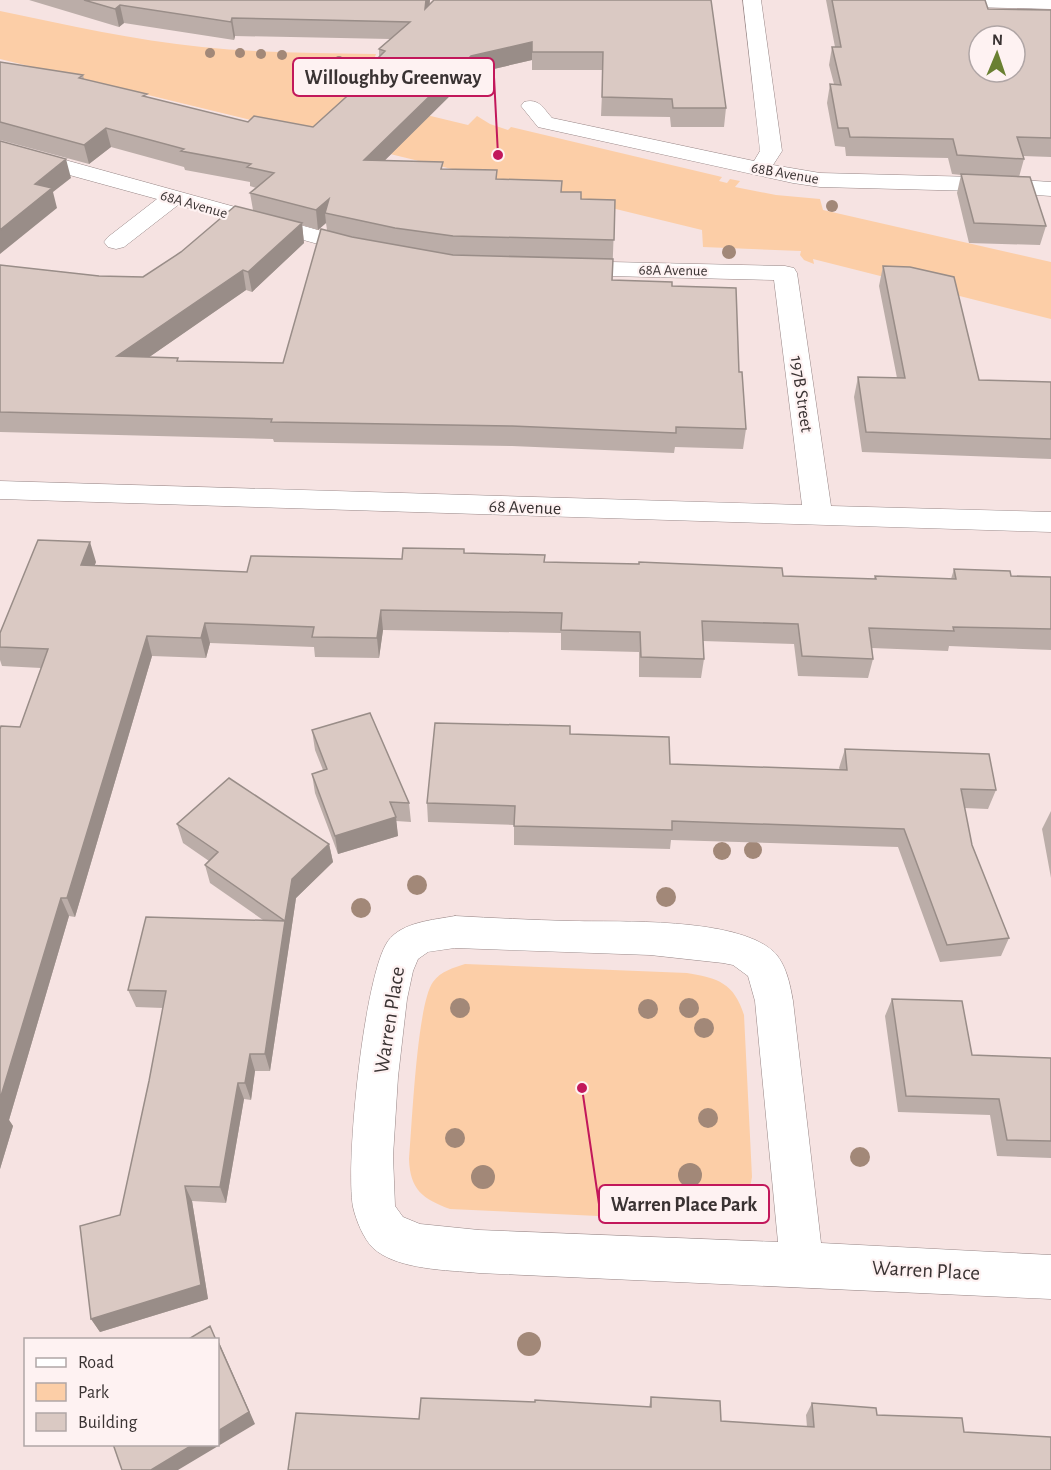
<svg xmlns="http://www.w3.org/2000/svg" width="1051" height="1470" viewBox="0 0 1051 1470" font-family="'Alegreya Sans',sans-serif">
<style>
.green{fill:#fccea7}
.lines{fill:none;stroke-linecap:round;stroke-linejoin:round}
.minor-casing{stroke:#978686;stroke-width:1}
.minor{fill:#fff;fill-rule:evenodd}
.tree{fill:#a28878}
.wall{fill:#bbada8;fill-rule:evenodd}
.shaded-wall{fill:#998d88}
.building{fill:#dac9c3;stroke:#998d88;stroke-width:1.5;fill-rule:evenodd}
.labels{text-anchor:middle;stroke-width:4.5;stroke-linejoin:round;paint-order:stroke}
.far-street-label{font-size:15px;fill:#3a3333;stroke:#fef2f2}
.street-label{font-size:18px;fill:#3a3333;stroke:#fef2f2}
.near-street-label{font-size:21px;fill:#3a3333;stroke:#fef2f2}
.leader{fill:none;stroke:#c2185b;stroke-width:2}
.callout-dot{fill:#c2185b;stroke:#fef2f2;stroke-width:2}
.callout{fill:#fef2f2;stroke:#c2185b;stroke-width:2}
.callout-label{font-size:20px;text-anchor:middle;font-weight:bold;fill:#3a3333}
</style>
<rect width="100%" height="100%" fill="#f6e3e2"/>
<path class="green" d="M 0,11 C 67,25 134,40 202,47 C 260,53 318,53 376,54 L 360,99 L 468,125 L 477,116 L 490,124 L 508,130 L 511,127 L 722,177 L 719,181 L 727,183 L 730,179 L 740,181 L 735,187 L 776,195 L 820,199 L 823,210 L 1051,262 L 1051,319 L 813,259 L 814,264 L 804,260 L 800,255 L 801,251 L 703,247 L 702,230 L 0,59 Z
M 465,964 L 687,973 C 718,978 734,983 744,1015 L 752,1177 C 748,1204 733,1220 704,1221 L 450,1209 C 423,1199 410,1190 409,1159 C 412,1125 417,1004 433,982 C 441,971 453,968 465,964 Z"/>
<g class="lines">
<g class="minor-casing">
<path id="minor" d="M 743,0 L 761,0 L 782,151 L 773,165 L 820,173 L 976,177 L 1051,182 L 1051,196 L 976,191 L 820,187 L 793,183 L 538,127 L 521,106 L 524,102 C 539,98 543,108 552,118 L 754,161 L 760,151 Z
M 923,0 L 1051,0 L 1051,9 L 932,6 L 925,4 Z
M 0,142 L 369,244 L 373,249 L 369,254 L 361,256 L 178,205 L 124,247 L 116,249 L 108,247 L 104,242 L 108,237 L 157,199 L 0,156 Z
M 567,261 L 785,266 L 794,268 L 797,273 L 831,506 L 1051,512 L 1051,532 L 0,499 L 0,481 L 802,505 L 774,280 L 567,275 L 559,273 L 555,268 L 559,263 Z
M 455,916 C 493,918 532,920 570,921 C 619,922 735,917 773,951 C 786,963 790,984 793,1001 L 821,1243 L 1051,1255 L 1051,1299 L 479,1273 C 448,1270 397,1270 373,1248 C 363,1238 356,1220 353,1207 C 345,1164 364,975 388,941 C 402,922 433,920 455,916 ZM 455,948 L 650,955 L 723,963 L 733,965 L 748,976 L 755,1001 L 778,1242 L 479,1230 L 420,1224 L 403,1217 L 395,1206 L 393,1156 L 398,1077 L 407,999 L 413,971 L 418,959 L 428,952 Z"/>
</g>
<use href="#minor" class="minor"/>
</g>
<g class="tree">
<circle cx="210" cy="53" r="5"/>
<circle cx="240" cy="53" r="5"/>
<circle cx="261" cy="54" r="5"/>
<circle cx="282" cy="55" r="5"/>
<circle cx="339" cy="61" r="5"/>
<circle cx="832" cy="206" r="6"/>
<circle cx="729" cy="252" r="7"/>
<circle cx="753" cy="850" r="9"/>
<circle cx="722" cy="851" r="9"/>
<circle cx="417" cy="885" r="10"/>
<circle cx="666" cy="897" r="10"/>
<circle cx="361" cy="908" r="10"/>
<circle cx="460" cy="1008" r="10"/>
<circle cx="689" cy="1008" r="10"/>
<circle cx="648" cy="1009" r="10"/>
<circle cx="704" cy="1028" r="10"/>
<circle cx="708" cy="1118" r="10"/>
<circle cx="455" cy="1138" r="10"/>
<circle cx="860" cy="1157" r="10"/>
<circle cx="690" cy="1175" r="12"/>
<circle cx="483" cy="1177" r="12"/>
<circle cx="529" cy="1344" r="12"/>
</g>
<path class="wall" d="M 29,0 L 430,0 L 430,4 L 711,0 L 726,108 L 724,127 L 671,127 L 670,117 L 601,116 L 603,70 L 532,70 L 532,60 L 472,74 L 385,160 L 443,169 L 498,179 L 562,181 L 561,192 L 581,199 L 615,200 L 612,280 L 672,286 L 739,372 L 746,429 L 743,449 L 675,447 L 674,453 L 512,446 L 274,442 L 273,439 L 0,432 L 0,265 L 99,276 L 143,277 L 253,210 L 250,193 L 256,188 L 250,186 L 250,182 L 185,170 L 184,167 L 111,147 L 89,164 L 0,140 L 0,62 L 83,75 L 84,79 L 147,97 L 248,122 L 313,127 L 378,67 L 378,58 L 379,56 L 379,49 L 390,39 L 235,36 L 234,40 L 124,23 L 119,27 ZM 326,223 L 327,230 L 283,363 L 179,361 L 149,357 L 246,290 L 252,292 L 304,243 L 302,225 L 318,230 Z
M 826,0 L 985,0 L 988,9 L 1051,10 L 1051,157 L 1023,156 L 1024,159 L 1019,177 L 1046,226 L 1040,245 L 969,243 L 957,193 L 961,175 L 952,174 L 948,158 L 846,156 L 845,147 L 835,146 L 827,103 L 830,84 L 834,84 L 829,65 L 832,47 L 835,47 Z
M 883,266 L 979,380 L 1051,382 L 1051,459 L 862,452 L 854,397 L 858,377 L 897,378 L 879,286 Z
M 464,549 L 464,553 L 545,562 L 783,576 L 874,579 L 875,576 L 951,579 L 954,569 L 1011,576 L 1051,577 L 1051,650 L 949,646 L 948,651 L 872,648 L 873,659 L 868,678 L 798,676 L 794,644 L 703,641 L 704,659 L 701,678 L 639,677 L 639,652 L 561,650 L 561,633 L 383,630 L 379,658 L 315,657 L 314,647 L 210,643 L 206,658 L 152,656 L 75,917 L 69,916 L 9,1120 L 13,1126 L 0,1169 L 0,729 L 20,727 L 41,668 L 2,666 L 0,660 L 0,633 L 96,562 L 94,566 L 247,572 L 402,559 Z
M 312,730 L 409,803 L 411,822 L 396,821 L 398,836 L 338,854 L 315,793 L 312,774 L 323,770 L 315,750 Z
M 570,734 L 670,764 L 840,770 L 839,768 L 845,749 L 996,790 L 988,809 L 964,808 L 972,845 L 1009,938 L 1001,956 L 940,962 L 898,847 L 671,840 L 670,849 L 514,845 L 514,825 L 428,822 L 427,803 Z
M 1051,811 L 1051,878 L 1042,829 Z
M 177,824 L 329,844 L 333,862 L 296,898 L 270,1071 L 255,1071 L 251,1100 L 244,1099 L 226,1203 L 192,1201 L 208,1299 L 100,1332 L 91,1319 L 120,1215 L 149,1081 L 163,1008 L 136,1007 L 128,990 L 263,920 L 210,883 L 205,865 L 209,861 L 183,843 Z
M 892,999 L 972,1055 L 1051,1058 L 1051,1158 L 997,1156 L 990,1115 L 898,1112 L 885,1016 Z
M 651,1397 L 721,1421 L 807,1427 L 806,1415 L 812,1403 L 964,1432 L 419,1419 L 649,1407 Z"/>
<path class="shaded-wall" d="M 426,0 L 430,0 L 426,27 L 425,9 Z
M 120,5 L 124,23 L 119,27 L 115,9 Z
M 232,18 L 235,36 L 234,40 L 231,22 Z
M 532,42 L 532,60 L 472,74 L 366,179 L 364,160 L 471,56 Z
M 106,128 L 111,147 L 89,164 L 84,145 Z
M 66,159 L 71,178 L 53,192 L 57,208 L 0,254 L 0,230 L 35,184 Z
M 329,199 L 325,213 L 326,223 L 318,230 L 316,210 Z
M 302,223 L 304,243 L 252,292 L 248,272 Z
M 243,270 L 246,290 L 122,376 L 117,356 Z
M 90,542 L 96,562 L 87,585 L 81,565 Z
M 381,610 L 383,630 L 379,658 L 377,638 Z
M 205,623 L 210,643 L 206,658 L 201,638 Z
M 147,636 L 152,656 L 75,917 L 67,898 Z
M 396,817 L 398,836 L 338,854 L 335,836 Z
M 329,844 L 333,862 L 296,898 L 290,939 L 285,921 L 292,879 Z
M 61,898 L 69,916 L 9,1120 L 13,1126 L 0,1169 L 0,1099 Z
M 285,921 L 290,939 L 270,1071 L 265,1054 Z
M 250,1054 L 255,1071 L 251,1100 L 245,1083 Z
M 238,1083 L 244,1099 L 226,1203 L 220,1187 Z
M 185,1186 L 192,1201 L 208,1299 L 100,1332 L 91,1319 Z
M 218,1340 L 255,1424 L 178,1470 L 151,1470 L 194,1444 L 218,1444 Z"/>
<path class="building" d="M 84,0 L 426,0 L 425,9 L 434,0 L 711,0 L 726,108 L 673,108 L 672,99 L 602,97 L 603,52 L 532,52 L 532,42 L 471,56 L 364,160 L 443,162 L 441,169 L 497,170 L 496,179 L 562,181 L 561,192 L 581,192 L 581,199 L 615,200 L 614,240 L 453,236 L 395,228 L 325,213 L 329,199 L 316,210 L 250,193 L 274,173 L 247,167 L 251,164 L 181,151 L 184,149 L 106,128 L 84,145 L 0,122 L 0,62 L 83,75 L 79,78 L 147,94 L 143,96 L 248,122 L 254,116 L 313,127 L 387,60 L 378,58 L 385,51 L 379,49 L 410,22 L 232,18 L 231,22 L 120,5 L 115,9 Z
M 832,0 L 985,0 L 988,9 L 1051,10 L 1051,138 L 1017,137 L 1024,159 L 957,155 L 953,139 L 850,137 L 848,128 L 838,128 L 830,84 L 841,85 L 832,47 L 841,47 ZM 979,36 L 1015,36 L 1015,72 L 979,72 Z
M 0,141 L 66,159 L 35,184 L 52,188 L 0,230 Z
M 961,174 L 1030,177 L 1046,226 L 974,223 Z
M 235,206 L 302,223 L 248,272 L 243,270 L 117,356 L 178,358 L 177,361 L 283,363 L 321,229 L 352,237 L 453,255 L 613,259 L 612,280 L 672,282 L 672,286 L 736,288 L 739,372 L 742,372 L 746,429 L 676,427 L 676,433 L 512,426 L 271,422 L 272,419 L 0,412 L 0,265 L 99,276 L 143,277 L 181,252 Z
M 883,266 L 910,267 L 954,277 L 979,380 L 1051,382 L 1051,439 L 866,432 L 858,377 L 905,378 Z
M 38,540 L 90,542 L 81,565 L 247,572 L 251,556 L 402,559 L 403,548 L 464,549 L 464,553 L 545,555 L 544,562 L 639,564 L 639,562 L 782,568 L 783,576 L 876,579 L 875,576 L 956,579 L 954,569 L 1010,571 L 1011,576 L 1051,577 L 1051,629 L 953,627 L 954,631 L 869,628 L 873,659 L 802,656 L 798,624 L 702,621 L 704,659 L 641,657 L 640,632 L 561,630 L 562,613 L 381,610 L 377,638 L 312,637 L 314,627 L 205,623 L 201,638 L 147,636 L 67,898 L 61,898 L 0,1099 L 0,729 L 1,726 L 20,727 L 48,649 L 0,647 L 0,633 Z
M 370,713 L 409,803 L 390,802 L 396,817 L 335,836 L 312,774 L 327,769 L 312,730 Z
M 435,723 L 570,726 L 570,734 L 669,737 L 670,764 L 847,770 L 845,749 L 989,754 L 996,790 L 961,789 L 972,845 L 1009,938 L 947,945 L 904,829 L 672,821 L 672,830 L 514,826 L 515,806 L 427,803 Z
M 229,778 L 329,844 L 292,879 L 285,921 L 205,865 L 218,852 L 177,824 Z
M 146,917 L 285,921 L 265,1054 L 250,1054 L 245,1083 L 238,1083 L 220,1187 L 185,1186 L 201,1285 L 91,1319 L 80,1226 L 120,1215 L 149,1081 L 166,991 L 128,990 Z
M 892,999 L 962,1001 L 972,1055 L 1051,1058 L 1051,1141 L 1007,1140 L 999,1099 L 906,1096 Z
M 210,1326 L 216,1340 L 187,1340 Z
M 218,1342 L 249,1412 L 218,1431 Z
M 651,1397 L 720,1401 L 721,1421 L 814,1427 L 812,1403 L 876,1408 L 877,1415 L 962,1418 L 964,1432 L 1051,1437 L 1051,1470 L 288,1470 L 296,1413 L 419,1419 L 421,1398 L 535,1402 L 535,1400 L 651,1407 Z
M 113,1444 L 194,1444 L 151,1470 L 122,1470 Z"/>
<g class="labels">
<g class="far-street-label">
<text transform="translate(785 173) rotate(10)" y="5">68B Avenue</text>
<text transform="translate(194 204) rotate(16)" y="5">68A Avenue</text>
<text transform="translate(673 270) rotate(1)" y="5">68A Avenue</text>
</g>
<g class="street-label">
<text transform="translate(802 394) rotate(82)" y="6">197B Street</text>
<text transform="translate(525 507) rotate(2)" y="6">68 Avenue</text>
</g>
<g class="near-street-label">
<text transform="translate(389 1020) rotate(-81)" y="7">Warren Place</text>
<text transform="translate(926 1270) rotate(3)" y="7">Warren Place</text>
</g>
</g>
<path class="leader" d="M498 155L494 77M582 1088L599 1204"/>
<g class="callout-dot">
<circle cx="498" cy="155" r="6"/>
<circle cx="582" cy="1088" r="6"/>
</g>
<g class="callout">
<rect x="293" y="58" width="201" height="38" rx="6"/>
<rect x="599" y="1185" width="170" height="38" rx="6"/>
</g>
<g class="callout-label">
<text x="393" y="84">Willoughby Greenway</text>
<text x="684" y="1211">Warren Place Park</text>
</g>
<rect x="24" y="1338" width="195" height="108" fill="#fef2f2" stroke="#b0a6a6" stroke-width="1.5"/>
<rect x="36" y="1358" width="30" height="9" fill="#ffffff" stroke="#b0a6a6" stroke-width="1.5"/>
<text x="78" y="1368" font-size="18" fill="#3a3333">Road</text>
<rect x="36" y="1383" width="30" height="18" fill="#fccea7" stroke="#b0a6a6" stroke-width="1.5"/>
<text x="78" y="1398" font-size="18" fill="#3a3333">Park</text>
<rect x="36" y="1413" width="30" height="18" fill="#dac9c3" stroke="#b0a6a6" stroke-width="1.5"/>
<text x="78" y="1428" font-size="18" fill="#3a3333">Building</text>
<g transform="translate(997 54) rotate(2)"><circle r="28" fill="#fef2f2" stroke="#b0a6a6" stroke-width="1.5"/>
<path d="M0-4.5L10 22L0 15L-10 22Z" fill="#6a8032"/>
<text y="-9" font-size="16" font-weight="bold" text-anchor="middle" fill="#3a3333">N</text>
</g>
</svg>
